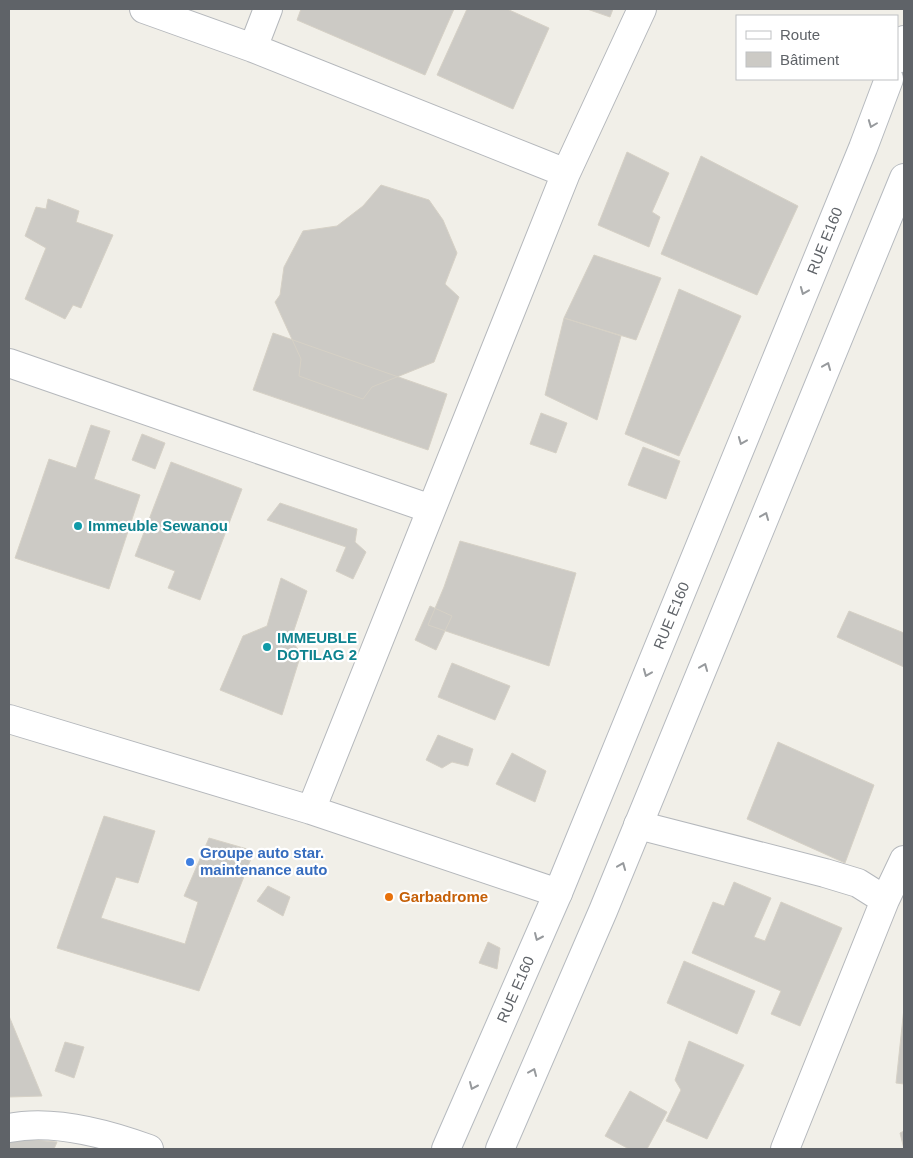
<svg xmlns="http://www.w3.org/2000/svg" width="913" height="1158" viewBox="0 0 913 1158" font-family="Arial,sans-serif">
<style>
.building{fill:#cccac5;stroke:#d6d1c6}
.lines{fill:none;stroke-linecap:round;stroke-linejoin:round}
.street-casing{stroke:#b5b8bc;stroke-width:30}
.secondary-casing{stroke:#b6babf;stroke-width:30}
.street{stroke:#fff;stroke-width:28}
.secondary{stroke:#fff;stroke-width:28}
.oneway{stroke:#979a9d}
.culture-dot{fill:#0f9aa8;stroke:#fff;stroke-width:2}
.shop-dot{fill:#3f7fe0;stroke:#fff;stroke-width:2}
.food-dot{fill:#e8710a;stroke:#fff;stroke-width:2}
.labels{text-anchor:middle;stroke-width:4.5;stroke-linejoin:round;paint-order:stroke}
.street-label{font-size:15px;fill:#5f6368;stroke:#fff}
.culture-label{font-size:15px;font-weight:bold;fill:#0d838f;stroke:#fff;text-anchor:start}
.shop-label{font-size:15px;font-weight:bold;fill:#366cbe;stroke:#fff;text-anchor:start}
.food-label{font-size:15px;font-weight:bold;fill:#c56008;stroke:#fff;text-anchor:start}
</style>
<rect width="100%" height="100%" fill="#f1efe8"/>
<path class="building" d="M 301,9 L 454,9 L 425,75 L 297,20 Z
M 467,9 L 507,9 L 549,28 L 513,109 L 437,75 Z
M 587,9 L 613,9 L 610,17 Z
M 627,152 L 669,173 L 652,212 L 660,217 L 649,247 L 598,225 Z
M 701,156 L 798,206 L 757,295 L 661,254 Z
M 381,185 L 429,200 L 443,220 L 457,253 L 445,284 L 459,297 L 434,362 L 372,387 L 363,399 L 299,376 L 301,359 L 275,302 L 280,295 L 284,267 L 303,231 L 337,226 L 363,206 Z
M 48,199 L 79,211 L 76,222 L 113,235 L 81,308 L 73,305 L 65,319 L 25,299 L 46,248 L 25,236 L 36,207 L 46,209 Z
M 594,255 L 661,278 L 636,340 L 564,318 Z
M 679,289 L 741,316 L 679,456 L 625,434 Z
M 564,318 L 621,336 L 597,420 L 545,395 Z
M 273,333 L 447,394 L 428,450 L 253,390 Z
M 541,413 L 567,423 L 556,453 L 530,444 Z
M 91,425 L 110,431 L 94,479 L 140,495 L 109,589 L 15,558 L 49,459 L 76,468 Z
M 142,434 L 165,443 L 155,469 L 132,460 Z
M 643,447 L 680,461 L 666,499 L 628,485 Z
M 171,462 L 242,489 L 200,600 L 168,588 L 175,571 L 135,556 Z
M 280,503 L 357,529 L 355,542 L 366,552 L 353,579 L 336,571 L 346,547 L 267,520 Z
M 460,541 L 576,573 L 549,666 L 428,625 L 444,587 Z
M 281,578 L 307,591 L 291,639 L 301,654 L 282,715 L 220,690 L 243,636 L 267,626 Z
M 430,606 L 452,616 L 436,650 L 415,640 Z
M 849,611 L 904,633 L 904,667 L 837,637 Z
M 452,663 L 510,686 L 495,720 L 438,697 Z
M 438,735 L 473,749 L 468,766 L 452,762 L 442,768 L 426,760 Z
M 778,742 L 874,785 L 845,863 L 747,819 Z
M 512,753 L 546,771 L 535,802 L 496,784 Z
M 104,816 L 155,831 L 138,883 L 116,877 L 101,918 L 185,944 L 198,902 L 184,896 L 209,838 L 254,851 L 199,991 L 57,948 Z
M 734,882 L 771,898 L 754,937 L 765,941 L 781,902 L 842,928 L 800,1026 L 771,1014 L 781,991 L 692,953 L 713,902 L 724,906 Z
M 268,886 L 290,897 L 283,916 L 257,901 Z
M 488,942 L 500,948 L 497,969 L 479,963 Z
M 684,961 L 755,991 L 737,1034 L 667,1003 Z
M 904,1008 L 904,1084 L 896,1083 Z
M 9,1016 L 42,1096 L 9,1097 Z
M 689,1041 L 744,1065 L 707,1139 L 666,1121 L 681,1090 L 675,1080 Z
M 65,1042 L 84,1047 L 74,1078 L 55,1071 Z
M 630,1091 L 667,1112 L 647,1149 L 629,1149 L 605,1136 Z
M 904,1131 L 904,1149 L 900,1133 Z
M 9,1138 L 57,1142 L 54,1149 L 9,1149 Z"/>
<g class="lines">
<g class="street-casing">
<path id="street" d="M 144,9 L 253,48 L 566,173
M 253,48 L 268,9
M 9,363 L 431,509
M 9,719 L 311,810 L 558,893
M 311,810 L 566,173 L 642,9
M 638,825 L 825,873 L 858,883 L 885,900
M 9,1128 C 52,1119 108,1134 149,1149
M 785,1149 L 885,900 L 904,860"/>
</g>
<g class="secondary-casing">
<g id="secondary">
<path d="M 897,59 L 904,40"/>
<path id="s1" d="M 446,1149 L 558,893 L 863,148 L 889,79"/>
<path d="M 500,1149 L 603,911 L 904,178"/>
</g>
</g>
<use href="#street" class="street"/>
<use href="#secondary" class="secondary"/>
</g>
<defs><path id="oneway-chevron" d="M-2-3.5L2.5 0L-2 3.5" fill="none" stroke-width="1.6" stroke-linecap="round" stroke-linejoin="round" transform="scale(1.25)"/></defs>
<g class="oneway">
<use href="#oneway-chevron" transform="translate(872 124) rotate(111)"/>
<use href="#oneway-chevron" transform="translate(804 291) rotate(112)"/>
<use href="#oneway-chevron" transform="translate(827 366) rotate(-68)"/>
<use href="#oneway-chevron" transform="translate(742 441) rotate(112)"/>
<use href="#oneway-chevron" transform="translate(765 516) rotate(-68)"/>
<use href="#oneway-chevron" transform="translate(704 667) rotate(-68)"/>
<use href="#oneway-chevron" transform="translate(647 673) rotate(112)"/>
<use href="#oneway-chevron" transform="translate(622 866) rotate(-68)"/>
<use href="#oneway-chevron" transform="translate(538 937) rotate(114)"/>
<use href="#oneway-chevron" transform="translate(533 1072) rotate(-67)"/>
<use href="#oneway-chevron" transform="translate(473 1086) rotate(114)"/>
</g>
<g class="culture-dot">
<circle cx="78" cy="526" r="5"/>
<circle cx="267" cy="647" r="5"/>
</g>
<circle class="shop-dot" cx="190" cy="862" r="5"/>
<circle class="food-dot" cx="389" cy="897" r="5"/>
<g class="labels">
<g class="street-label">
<text dy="5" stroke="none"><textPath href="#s1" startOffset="984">RUE E160</textPath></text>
<text dy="5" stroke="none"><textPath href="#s1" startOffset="579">RUE E160</textPath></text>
<text dy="5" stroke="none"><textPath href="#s1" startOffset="174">RUE E160</textPath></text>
</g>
<g class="culture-label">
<text x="88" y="531">Immeuble Sewanou</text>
<text x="277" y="643">IMMEUBLE<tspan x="277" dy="17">DOTILAG 2</tspan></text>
</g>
<g class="shop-label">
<text x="200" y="858">Groupe auto star.<tspan x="200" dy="17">maintenance auto</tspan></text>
</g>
<g class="food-label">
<text x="399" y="902">Garbadrome</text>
</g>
</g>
<rect width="913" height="1158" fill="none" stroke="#5f6368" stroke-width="20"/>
<rect x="736" y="15" width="162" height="65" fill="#ffffff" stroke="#bfc1c3"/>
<rect x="746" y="31" width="25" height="8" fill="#ffffff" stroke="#bfc1c3"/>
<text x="780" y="40" font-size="15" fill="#5f6368">Route</text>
<rect x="746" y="52" width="25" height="15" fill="#cccac5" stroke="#bfc1c3"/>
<text x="780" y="65" font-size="15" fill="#5f6368">Bâtiment</text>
</svg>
